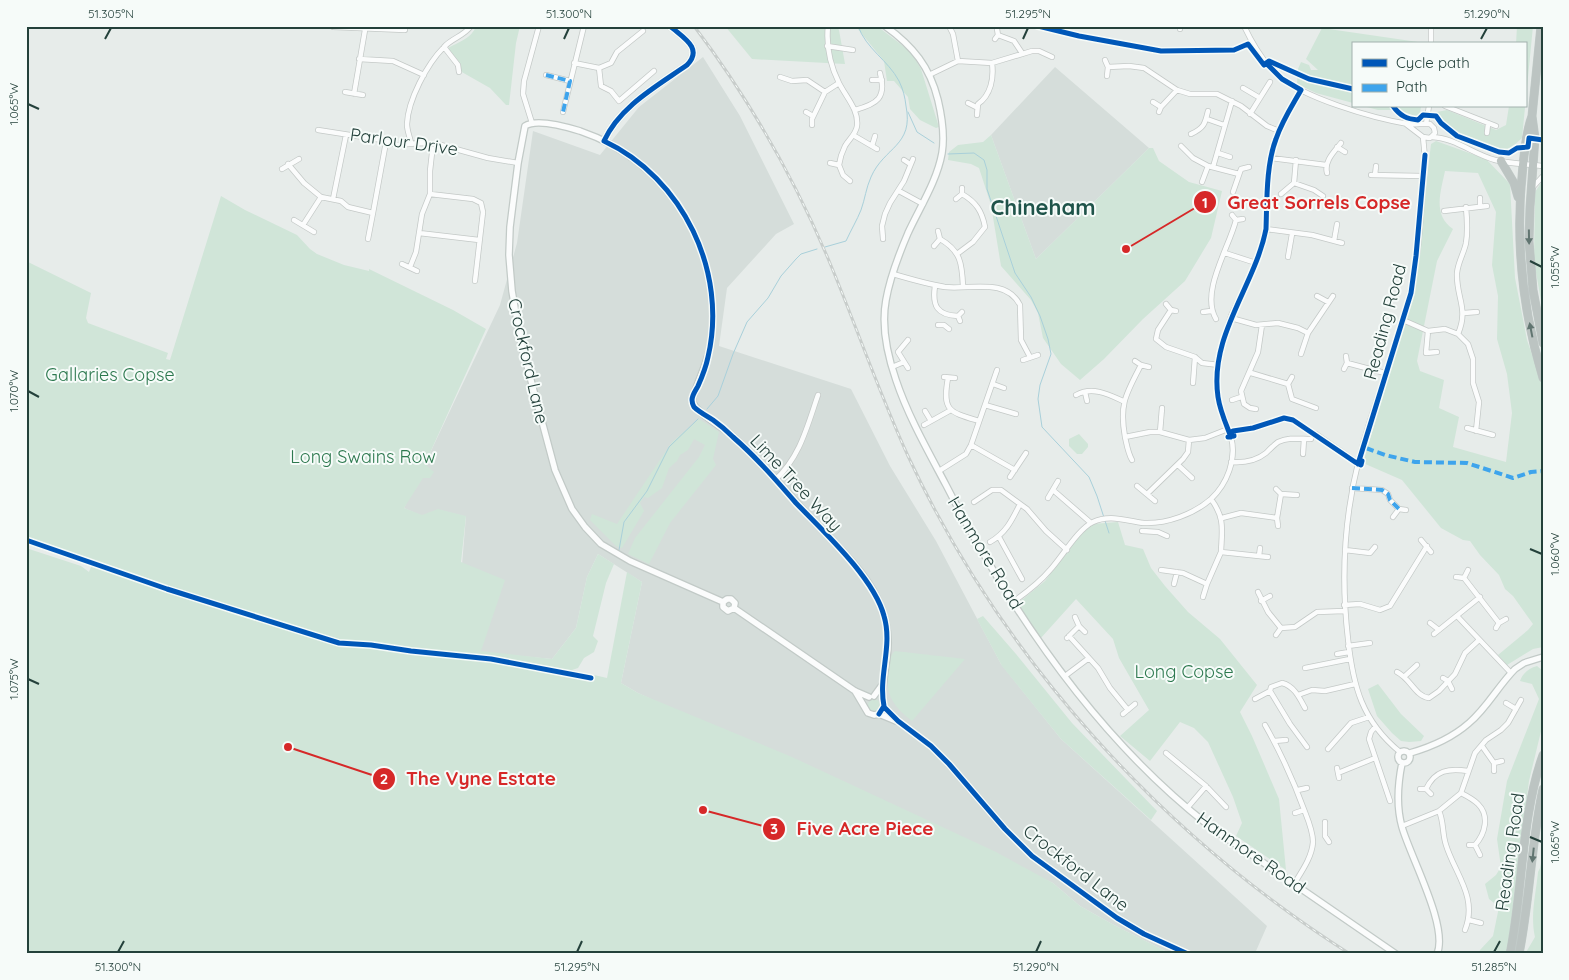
<svg xmlns="http://www.w3.org/2000/svg" width="1569" height="980" viewBox="0 0 1569 980" font-family="Quicksand,sans-serif">
<style>
.built{fill:#d5ddda}
.green{fill:#d0e5d8;fill-rule:evenodd}
.lines{fill:none;stroke-linecap:round;stroke-linejoin:round}
.stream{stroke:#a9d0da;stroke-width:1}
.street-casing{stroke:#c4c9c7;stroke-width:6}
.secondary-casing{stroke:#c2cac7;stroke-width:8}
.highway-casing{stroke:#c2cbc9;stroke-width:9}
.street{stroke:#fbfcfc;stroke-width:4.5}
.secondary{stroke:#fbfcfc;stroke-width:5.5}
.highway{stroke:#bcc4c2;stroke-width:8}
.rail-casing{stroke:#c8cdcb;stroke-width:3}
.rail{stroke:#f6fbf9;stroke-width:1;stroke-dasharray:4;stroke-linecap:butt}
.quiet{stroke:#3ea4ec;stroke-width:4;stroke-dasharray:8 4;stroke-linecap:butt}
.cycleway-casing{stroke:#f6fbf9;stroke-width:8}
.cycleway{stroke:#0057b8;stroke-width:5}
.oneway{fill:#617571}
.ticks{fill:none;stroke:#24413b;stroke-width:2}
.labels{text-anchor:middle;stroke-width:4;stroke-linejoin:round;paint-order:stroke}
.street-label{font-size:18px;fill:#24413b;stroke:#f6fbf9}
.park-label{font-size:18px;fill:#2d794f;stroke:#f6fbf9}
.district-label{font-size:22px;font-weight:bold;fill:#1f544a;stroke:#f6fbf9}
.leader{fill:none;stroke:#d62828;stroke-width:2}
.callout-dot{fill:#d62828;stroke:#f6fbf9;stroke-width:2}
.mark-label{font-size:15px;text-anchor:middle;font-weight:bold;fill:#fff}
.callout-label{font-size:19px;text-anchor:middle;font-weight:bold;fill:#d62828;stroke:#f6fbf9;stroke-width:4;stroke-linejoin:round;paint-order:stroke}
.neatline{fill:none;stroke:#24413b;stroke-width:2}
.ticks-label{font-size:12px;text-anchor:middle;fill:#24413b}
</style>
<rect width="100%" height="100%" fill="#e7ecea"/>
<path class="built" d="M 703,57 L 740,116 L 794,224 L 776,234 L 727,288 L 719,346 L 851,389 L 890,466 L 936,541 L 1001,664 L 1061,739 L 1267,926 L 1256,951 L 1260,954 L 1171,954 L 1114,925 L 1080,906 L 1053,883 L 638,693 L 621,683 L 642,582 L 598,554 L 587,577 L 576,628 L 552,659 L 480,652 L 462,565 L 466,516 L 422,516 L 404,508 L 500,305 L 517,243 L 533,131 L 600,155 L 639,107 Z
M 1055,67 L 1149,148 L 1036,259 L 991,135 Z"/>
<path class="green" d="M 476,26 L 520,26 L 516,43 L 509,105 L 506,105 L 490,88 L 460,71 L 460,64 L 448,48 C 459,42 472,38 476,26 Z
M 725,26 L 836,26 L 839,30 L 845,64 L 752,59 Z
M 858,26 L 877,26 L 911,52 L 921,69 L 939,127 L 936,128 L 920,120 L 910,109 L 908,97 L 894,81 L 887,81 L 884,61 L 857,28 Z
M 1517,26 L 1533,26 L 1522,138 L 1511,148 L 1501,150 L 1460,134 L 1440,118 L 1437,112 L 1447,110 L 1496,130 L 1506,125 L 1509,106 L 1525,106 L 1525,44 L 1516,44 Z
M 1322,28 L 1418,42 L 1418,44 L 1353,44 L 1353,103 L 1316,93 L 1297,84 L 1298,69 L 1301,62 L 1309,65 L 1311,70 L 1318,70 L 1306,59 Z
M 1363,106 L 1421,106 L 1420,115 L 1414,118 L 1403,116 L 1392,110 L 1378,110 Z
M 991,135 L 1036,259 L 1149,148 L 1153,148 L 1159,161 L 1189,182 L 1222,191 L 1211,238 L 1185,281 L 1143,319 L 1104,359 L 1080,380 L 1061,364 L 1043,338 L 1038,313 L 1031,300 L 1001,266 L 991,205 L 979,168 L 971,164 L 948,160 L 949,152 L 958,145 L 983,142 Z
M 1436,141 L 1486,159 L 1510,184 L 1515,278 L 1527,340 L 1543,387 L 1543,647 L 1533,649 L 1507,665 L 1498,655 L 1528,630 L 1533,624 L 1513,596 L 1505,589 L 1499,575 L 1480,555 L 1470,541 L 1463,540 L 1441,528 L 1402,480 L 1363,463 L 1414,289 L 1431,144 ZM 1445,171 L 1478,173 L 1496,212 L 1492,265 L 1498,296 L 1497,339 L 1507,374 L 1512,413 L 1506,462 L 1453,447 L 1459,417 L 1439,408 L 1444,380 L 1420,371 L 1417,361 L 1437,261 L 1453,229 C 1432,215 1441,191 1445,171 Z
M 1543,180 L 1543,312 L 1534,261 L 1535,192 Z
M 221,196 L 245,210 L 297,235 L 310,249 L 317,254 L 344,265 L 369,271 L 369,269 L 453,310 L 486,329 L 425,464 L 434,472 L 430,478 L 423,478 L 404,508 L 422,515 L 438,509 L 466,516 L 461,562 L 505,580 L 481,651 L 552,659 L 576,628 L 587,577 L 598,554 L 614,564 L 606,583 L 593,636 L 598,641 L 594,652 L 584,658 L 578,668 L 572,670 L 607,678 L 627,572 L 642,582 L 621,683 L 638,693 L 792,757 L 996,852 L 1053,883 L 1080,906 L 1114,925 L 1171,954 L 26,954 L 26,548 L 81,566 L 89,572 L 93,562 L 26,542 L 26,261 L 91,293 L 86,318 L 88,323 L 168,353 L 166,359 L 170,360 Z
M 699,419 L 719,432 L 713,459 L 716,465 L 670,523 L 649,564 L 628,554 L 635,538 L 699,457 L 705,445 L 694,439 L 688,450 L 680,455 L 677,461 L 669,468 L 662,488 L 648,498 L 644,497 L 640,503 L 644,511 L 622,548 L 616,546 L 590,520 L 592,514 L 617,524 L 672,442 Z
M 1079,434 L 1088,444 L 1088,447 L 1082,454 L 1077,454 L 1069,446 L 1069,439 Z
M 1118,522 L 1125,545 L 1143,549 L 1151,568 L 1165,586 L 1188,612 L 1220,639 L 1257,685 L 1240,712 L 1252,736 L 1279,799 L 1286,870 L 1236,836 L 1242,823 L 1233,797 L 1208,742 L 1194,728 L 1180,722 L 1150,761 L 1120,736 L 1149,710 L 1119,658 L 1113,639 L 1076,599 L 1040,639 L 1018,603 L 1045,581 L 1079,536 L 1092,524 Z
M 983,616 L 1016,654 L 1072,723 L 1157,811 L 1151,820 L 1061,739 L 1002,666 L 977,619 Z
M 895,651 L 965,659 L 912,721 C 891,705 884,692 889,666 C 890,660 890,655 895,651 Z
M 1537,666 L 1543,671 L 1543,723 L 1529,781 L 1507,953 L 1479,954 L 1480,950 L 1493,936 L 1499,907 L 1489,899 L 1485,884 L 1496,875 L 1501,867 L 1497,839 L 1507,781 L 1539,699 L 1532,684 L 1520,681 C 1523,673 1529,668 1537,666 Z
M 1378,684 L 1401,714 L 1424,736 L 1421,741 L 1409,742 L 1401,741 L 1392,733 L 1377,716 L 1368,689 Z
M868 705a6 6 0 1 1 12 0a6 6 0 1 1-12 0Z
M 1543,854 L 1543,954 L 1525,954 L 1535,937 C 1530,915 1536,894 1538,872 L 1540,868 Z"/>
<g class="lines">
<path class="stream" d="M 908,112 L 917,132 L 934,143
M 948,154 L 974,153 L 984,160 L 987,170 L 987,189 L 1015,273 L 1031,297 L 1040,316 L 1048,339 L 1051,354 L 1040,385 L 1038,399 L 1042,427 L 1089,477 L 1097,496 L 1109,533
M 825,247 L 846,241 C 851,230 857,220 861,210 C 865,199 866,188 871,177 C 884,147 914,146 906,106 C 905,97 903,89 899,81 C 888,60 866,49 858,26
M 707,409 L 718,396 L 733,354 L 747,322 L 768,298 L 781,276 L 796,259 L 801,254 L 817,249
M 619,550 L 624,522 L 647,491 L 669,447 L 698,419"/>
<g class="street-casing">
<path id="street" d="M 828,26 C 826,46 830,65 839,83 C 846,97 859,110 857,126 C 856,134 849,139 845,146 C 842,152 840,158 839,165 L 843,175 L 850,181
M 949,26 L 953,34 L 958,61
M 1180,26 L 1180,29
M 1244,26 C 1252,43 1263,61 1276,74 C 1303,98 1372,118 1408,124 C 1416,125 1423,123 1430,124 L 1434,128 L 1435,133 L 1430,138 L 1423,137 L 1406,124
M 333,27 L 405,30
M 998,35 L 1014,41 L 1022,53
M 995,39 L 998,35 L 997,29
M 1431,44 L 1431,26
M 827,46 L 853,50
M 444,47 L 458,65 L 459,72
M 359,59 L 393,61 L 424,75
M 1105,60 L 1108,67 L 1107,76
M 574,63 L 599,68
M 1108,67 L 1129,66 L 1144,68 L 1177,90 L 1190,94 L 1217,94 L 1241,106 L 1267,126 L 1279,131
M 599,68 L 601,86 L 611,91 L 619,101 L 654,71
M 599,68 L 611,63 L 617,52 L 643,31
M 546,75 L 570,81
M 929,75 L 958,61 L 992,63 L 1032,51 L 1039,51 L 1052,57
M 780,77 L 792,81 L 807,80 L 825,92
M 872,80 L 882,80
M 1243,88 L 1260,98
M 345,92 L 363,95
M 354,94 L 365,30
M 1153,102 L 1161,107
M 968,103 L 976,107
M 1445,106 L 1496,126
M 855,110 C 877,104 887,98 880,73
M 563,112 L 584,26
M 806,112 L 813,116
M 1159,112 L 1161,107 L 1177,90
M 1250,114 L 1270,82
M 977,115 L 978,104 C 991,95 994,78 992,63
M 1207,119 L 1224,125
M 532,123 L 523,94 L 524,81 L 539,26
M 1426,124 L 1429,106
M 812,125 L 812,119 L 825,92 L 839,83
M 318,130 L 382,140 L 397,145 L 421,143 L 441,145 L 488,158 L 518,163
M 1487,133 L 1488,124
M 1191,134 C 1204,128 1205,124 1208,111
M 853,135 L 877,149
M 1432,137 C 1455,138 1473,154 1495,160 C 1511,164 1527,164 1543,166
M 411,143 C 410,137 407,131 407,124 C 408,100 427,64 444,47 C 452,38 464,36 471,26
M 872,146 L 875,136
M 1181,146 L 1193,158 L 1208,166 L 1239,174
M 1337,147 L 1345,152
M 1218,153 L 1230,157
M 1271,158 L 1326,165
M 904,160 L 910,164
M 830,163 L 839,165
M 288,164 L 304,183 L 321,197 L 341,201 L 348,207 L 373,213 L 386,142
M 1213,167 L 1232,101
M 282,169 L 299,159
M 1327,173 C 1324,161 1334,152 1341,143
M 1371,175 L 1423,176
M 1375,175 L 1376,166
M 1202,182 L 1208,166
M 1294,183 L 1314,190 L 1323,196
M 1532,188 L 1543,176
M 899,191 L 923,204
M 1233,192 L 1241,169 L 1249,167
M 430,194 L 473,199 L 481,203 L 483,212 L 475,281
M 1281,194 L 1294,183 L 1296,160
M 1480,198 L 1480,206
M 333,199 L 346,135
M 956,199 L 962,194 L 962,188
M 1444,211 L 1487,206
M 1232,215 L 1236,220 L 1243,219
M 294,220 L 314,232
M 303,225 L 321,197
M 1266,229 L 1312,235 L 1342,243
M 419,233 L 479,240
M 368,239 L 373,213
M 883,239 L 882,226 L 885,214 L 890,203 L 904,181 L 913,159
M 940,239 C 961,251 962,264 963,286
M 1334,241 L 1337,224
M 934,246 L 940,239 L 938,231
M 1225,253 L 1256,263
M 957,254 L 973,242 L 985,227 C 982,211 976,202 962,194
M 1288,257 L 1292,234
M 402,264 L 417,271
M 410,267 L 416,252 L 422,214 L 430,194 L 430,171 L 433,144
M 893,274 C 910,279 927,284 945,287 C 969,290 1006,277 1020,305 L 1021,340 L 1030,357
M 935,286 C 932,306 937,315 958,316
M 1317,296 L 1328,302
M 1166,304 L 1171,310 L 1176,311
M 1171,310 L 1158,330 L 1156,339 L 1166,347 L 1195,357 L 1202,363 L 1219,365
M 1203,312 L 1211,311
M 1464,313 L 1477,312
M 1231,318 L 1256,325 L 1278,323 L 1298,328 L 1308,333
M 1216,319 C 1200,292 1229,248 1236,220
M 1403,320 L 1428,331 L 1445,329 L 1458,334 L 1468,344 L 1473,359 L 1473,383 L 1479,402 L 1476,431
M 960,321 L 958,316 L 962,312
M 938,325 L 944,325 L 949,329
M 1428,331 L 1426,353 L 1437,352
M 1458,334 C 1469,308 1456,298 1457,273 C 1458,262 1464,253 1466,243 C 1468,231 1467,218 1466,207
M 908,340 L 898,352 L 908,368
M 1301,354 L 1308,333 L 1333,296
M 1023,360 L 1038,355
M 1135,361 L 1141,365 L 1149,367
M 1347,363 L 1385,373
M 892,367 L 904,362
M 1344,369 L 1347,363 L 1346,356
M 1251,373 L 1288,384
M 944,377 L 955,378
M 1292,377 L 1288,384 L 1292,399 L 1316,408
M 948,378 C 942,411 949,412 979,421
M 1193,383 L 1195,357
M 993,384 L 1004,388
M 1085,392 L 1087,401
M 1076,395 C 1092,386 1108,394 1123,401
M 1232,400 L 1241,397
M 985,405 L 1016,414
M 1256,409 L 1250,408 L 1244,404 L 1241,391 L 1258,352 L 1262,325
M 925,411 L 931,421
M 924,425 L 951,410
M 1467,428 L 1493,435
M 1160,432 L 1162,408
M 1316,434 L 1355,461 L 1359,461
M 1125,437 L 1150,432 L 1160,432 L 1189,440 L 1205,438 L 1228,429
M 971,445 L 1015,470
M 1303,454 L 1304,439
M 1132,460 C 1128,453 1127,446 1125,437 C 1119,404 1126,394 1141,365
M 1231,462 C 1244,463 1256,461 1266,453 C 1270,449 1274,445 1278,442 C 1289,437 1299,439 1311,439
M 1178,465 L 1192,478
M 939,471 L 966,454 L 971,445 L 997,370
M 1010,477 L 1026,453
M 775,480 C 800,457 807,427 818,395
M 1137,486 L 1155,501
M 1352,488 L 1382,490 L 1388,494 L 1390,500 L 1399,509
M 1276,489 L 1281,494 L 1297,495
M 1053,490 L 1091,523
M 1147,494 L 1183,459 L 1188,452 L 1189,440
M 1048,498 L 1058,481
M 1211,499 C 1225,518 1222,529 1221,552 L 1268,557
M 974,502 L 992,490 L 1001,490 L 1027,509 L 1046,531 L 1067,550
M 1393,517 L 1399,509 L 1406,510
M 1222,518 L 1241,513 L 1277,518
M 1278,526 L 1277,518 L 1281,494
M 1142,531 L 1158,532 L 1167,536
M 999,537 L 1022,579
M 1421,540 L 1431,552
M 990,542 C 1006,533 1012,520 1020,504
M 1345,550 L 1370,553 L 1375,547
M 1259,556 L 1260,548
M 1161,570 L 1183,573 L 1207,584
M 1456,577 L 1464,578 L 1468,570
M 1464,578 L 1499,623
M 1174,584 L 1177,572
M 1258,592 L 1268,612 L 1281,628 L 1295,627 L 1317,612 L 1344,611
M 1203,597 L 1207,584 L 1221,552
M 1261,601 L 1270,596
M 1013,602 C 1027,592 1040,582 1050,570 C 1062,557 1078,529 1093,522 C 1110,514 1126,521 1144,523 C 1167,524 1194,514 1211,499 C 1227,484 1237,459 1231,437 C 1226,418 1216,403 1217,383 C 1218,360 1223,337 1231,316 C 1244,287 1260,261 1266,229 C 1267,201 1266,165 1276,139 C 1282,121 1292,106 1301,90
M 1344,605 L 1360,604 L 1380,610 L 1390,606 L 1427,546
M 1457,616 L 1511,673
M 1075,617 L 1079,626 L 1085,632
M 1430,623 L 1439,630
M 1496,628 L 1499,623 L 1506,619
M 1434,634 L 1480,597
M 1276,635 L 1281,628
M 1069,636 L 1098,668 L 1110,688 L 1128,710
M 1067,638 L 1079,626
M 1348,646 L 1370,643
M 1337,654 L 1349,652
M 1305,668 L 1350,659
M 1397,672 C 1411,679 1415,696 1429,698 L 1439,691 L 1455,674 L 1465,653 L 1479,640
M 1065,676 L 1089,658
M 1405,676 L 1417,665
M 1443,678 L 1448,681 L 1452,689
M 1298,695 L 1312,690 L 1325,691 L 1355,684
M 1255,699 L 1270,691
M 1506,703 L 1516,709
M 1305,708 C 1299,697 1294,686 1282,683 L 1271,687 L 1270,691 L 1290,724 L 1307,747
M 1123,714 L 1135,704
M 1265,725 C 1281,753 1294,782 1305,812 C 1309,822 1313,832 1313,842 C 1312,857 1302,871 1294,884
M 1375,727 L 1371,732 L 1369,739 L 1390,801
M 1274,741 L 1286,740
M 1482,746 L 1494,763
M 1328,749 L 1351,723 L 1369,717
M 1400,752 C 1362,721 1353,686 1348,639 C 1341,579 1344,518 1359,459 C 1373,403 1397,349 1410,293 C 1421,249 1421,202 1425,158 L 1423,137
M 1166,753 L 1206,786 L 1226,807
M 1337,768 L 1339,778
M 1494,771 L 1494,763 L 1502,761
M 1338,773 L 1375,758
M 1420,789 L 1426,789 L 1431,794
M 1426,789 C 1435,770 1449,768 1468,771
M 1298,790 L 1307,788
M 1461,793 C 1467,796 1474,800 1478,804 C 1490,816 1485,834 1475,845 L 1469,845
M 1188,807 L 1206,786
M 1439,811 C 1444,822 1442,833 1446,845 C 1455,874 1478,897 1465,930
M 1295,813 L 1304,810
M 1325,822 L 1325,836 L 1329,842
M 1402,826 L 1439,811 L 1461,793 L 1475,753 L 1486,740 L 1501,730 L 1508,723 L 1521,700
M 1475,845 L 1480,855
M 1469,920 L 1481,923"/>
</g>
<g class="secondary-casing">
<path id="secondary" d="M 885,26 C 913,46 930,67 938,100 C 942,117 945,135 942,153 C 937,181 920,207 908,233 C 899,254 890,277 886,300 C 881,327 887,354 896,380 C 908,416 928,451 946,485 C 1010,610 1096,737 1208,825 C 1228,840 1250,853 1271,868 C 1312,896 1354,925 1396,954
M 604,141 C 620,106 657,86 687,65 C 704,48 682,37 670,26
M 723,602 L 723,607 L 728,611 L 734,608
M 734,608 L 735,603 L 731,599 L 727,599 L 723,602 L 630,561 L 601,544 L 585,527 L 572,509 L 555,470 L 521,343 L 512,291 L 509,255 L 510,227 L 518,163 L 525,126 C 537,118 567,127 580,131 C 669,161 723,250 711,342 C 708,363 698,380 692,400 C 694,412 720,425 730,434 C 758,458 782,487 807,514 C 829,538 863,568 877,598 C 886,616 890,637 887,657 C 885,674 881,689 884,706 L 879,714
M 734,608 L 855,691 L 869,697
M 855,691 L 868,713 L 874,715 L 879,714 L 896,721
M 874,696 L 882,685
M 884,707 L 898,721 L 931,746 L 949,764 L 1005,829 L 1032,856 L 1117,918 L 1144,934 L 1188,954
M1398 757a6 6 0 1 1 12 0a6 6 0 1 1-12 0Z
M 1410,753 C 1431,747 1452,738 1469,723 C 1487,708 1498,686 1515,669 L 1524,663 L 1543,657
M 1402,763 C 1398,783 1396,806 1402,827 C 1410,856 1449,927 1437,954"/>
</g>
<g class="highway-casing">
<path id="highway" d="M 1541,26 L 1532,116 L 1535,138 L 1530,207 L 1529,241 L 1533,290 L 1543,343
M 1532,116 C 1526,132 1525,148 1523,165 C 1515,236 1522,309 1543,378
M 1501,161 L 1514,183 L 1518,197
M 1510,954 C 1523,890 1521,816 1543,755
M 1519,954 C 1530,899 1531,843 1543,789"/>
</g>
<use href="#street" class="street"/>
<use href="#secondary" class="secondary"/>
<use href="#highway" class="highway"/>
<g class="rail-casing">
<path id="rail" d="M 694,26 C 750,100 797,183 832,268 C 858,331 880,395 908,456 C 1003,660 1161,834 1350,954"/>
</g>
<use href="#rail" class="rail"/>
<path class="quiet" d="M 546,75 L 570,81 L 563,112
M 1366,448 L 1385,455 L 1415,462 L 1467,463 L 1513,478 L 1531,472 L 1543,471
M 1352,488 L 1382,490 L 1388,494 L 1390,500 L 1399,509"/>
<g class="cycleway-casing">
<path id="cycleway" d="M 670,26 C 682,37 704,48 687,65 C 657,86 620,106 604,141 C 683,178 728,272 708,357 C 706,367 702,377 698,386 C 696,390 692,395 692,400 C 692,403 693,405 694,407 C 699,412 707,416 713,420 C 720,425 727,431 733,437 C 756,457 776,480 796,503 C 824,532 874,578 884,616 C 893,646 878,676 884,706 L 879,714
M 1038,26 L 1079,36 L 1161,51 L 1234,50 L 1248,44 L 1264,65 L 1269,61 L 1309,79 L 1353,89
M 1393,106 C 1400,116 1407,119 1418,120 L 1423,115 L 1436,116 L 1441,123 L 1457,136 L 1499,152 L 1509,153 L 1517,148 L 1528,147 L 1529,138 L 1543,140
M 1228,437 L 1234,436 L 1233,431 L 1253,428 L 1284,418 L 1293,420 L 1355,462 L 1361,465 L 1362,461
M 1231,437 C 1226,424 1220,411 1218,397 C 1209,335 1255,286 1266,229 C 1267,201 1266,165 1276,139 C 1282,121 1292,106 1301,90 L 1282,79 L 1266,63
M 1358,464 L 1411,293 L 1416,256 L 1425,155
M 26,540 L 167,589 L 339,643 L 371,645 L 411,651 L 491,659 L 591,678
M 884,707 L 898,721 L 931,746 L 949,764 L 1005,829 L 1032,856 L 1117,918 L 1144,934 L 1188,954"/>
</g>
<use href="#cycleway" class="cycleway"/>
</g>
<defs><path id="oneway-solid" d="M-6-.8H1V-3.2L6.5 0L1 3.2V.8H-6Z" transform="scale(1.25)"/></defs>
<g class="oneway">
<use href="#oneway-solid" transform="translate(1529 237) rotate(89)"/>
<use href="#oneway-solid" transform="translate(1531 330) rotate(-101)"/>
<use href="#oneway-solid" transform="translate(1533 855) rotate(96)"/>
</g>
<path class="ticks" d="M 105,39 L 111,28M 564,39 L 569,28M 1023,39 L 1028,28M 1481,39 L 1487,28M 28,104 L 39,109M 1530,261 L 1542,267M 28,391 L 39,397M 1530,549 L 1542,554M 28,679 L 39,684M 1530,837 L 1542,842M 118,952 L 124,941M 577,952 L 582,941M 1036,952 L 1041,941M 1494,952 L 1500,941"/>
<g class="labels">
<g class="street-label">
<text transform="translate(404 142) rotate(8)" y="6">Parlour Drive</text>
<text transform="translate(1385 322) rotate(-75)" y="6">Reading Road</text>
<text transform="translate(528 361) rotate(77)" y="6">Crockford Lane</text>
<text transform="translate(796 483) rotate(47)" y="6">Lime Tree Way</text>
<text transform="translate(985 553) rotate(59)" y="6">Hanmore Road</text>
<text transform="translate(1510 852) rotate(-82)" y="6">Reading Road</text>
<text transform="translate(1251 853) rotate(35)" y="6">Hanmore Road</text>
<text transform="translate(1076 868) rotate(38)" y="6">Crockford Lane</text>
</g>
<g class="park-label">
<text x="110" y="381">Gallaries Copse</text>
<text x="363" y="463">Long Swains Row</text>
<text x="1184" y="678">Long Copse</text>
</g>
<g class="district-label">
<text x="1043" y="215">Chineham</text>
</g>
</g>
<path class="leader" d="M1126 249L1205 202M288 747L384 779M703 810L774 829"/>
<g class="callout-dot">
<circle cx="1126" cy="249" r="5"/>
<circle cx="288" cy="747" r="5"/>
<circle cx="703" cy="810" r="5"/>
<circle cx="1205" cy="202" r="12"/>
<circle cx="384" cy="779" r="12"/>
<circle cx="774" cy="829" r="12"/>
</g>
<g class="mark-label">
<text x="1205" y="208">1</text>
<text x="384" y="784">2</text>
<text x="774" y="834">3</text>
</g>
<g class="callout-label">
<text x="1319" y="209">Great Sorrels Copse</text>
<text x="481" y="785">The Vyne Estate</text>
<text x="865" y="835">Five Acre Piece</text>
</g>
<rect width="1569" height="980" fill="none" stroke="#f6fbf9" stroke-width="55"/>
<rect x="1352" y="42" width="175" height="65" fill="#f6fbf9" stroke="#a2b1ad"/>
<rect x="1362" y="59" width="25" height="8" fill="#0057b8" stroke="#a2b1ad"/>
<text x="1396" y="68" font-size="15" fill="#24413b">Cycle path</text>
<rect x="1362" y="84" width="25" height="8" fill="#3ea4ec" stroke="#a2b1ad"/>
<text x="1396" y="92" font-size="15" fill="#24413b">Path</text>
<rect x="28" y="28" width="1514" height="924" class="neatline"/>
<g class="ticks-label">
<text x="111" y="18">51.305°N</text>
<text x="569" y="18">51.300°N</text>
<text x="1028" y="18">51.295°N</text>
<text x="1487" y="18">51.290°N</text>
<text transform="translate(14 104) rotate(-90)" y="4">1.065°W</text>
<text transform="translate(1555 267) rotate(-90)" y="4">1.055°W</text>
<text transform="translate(14 391) rotate(-90)" y="4">1.070°W</text>
<text transform="translate(1555 554) rotate(-90)" y="4">1.060°W</text>
<text transform="translate(14 679) rotate(-90)" y="4">1.075°W</text>
<text transform="translate(1555 842) rotate(-90)" y="4">1.065°W</text>
<text x="118" y="971">51.300°N</text>
<text x="577" y="971">51.295°N</text>
<text x="1036" y="971">51.290°N</text>
<text x="1494" y="971">51.285°N</text>
</g>
</svg>
